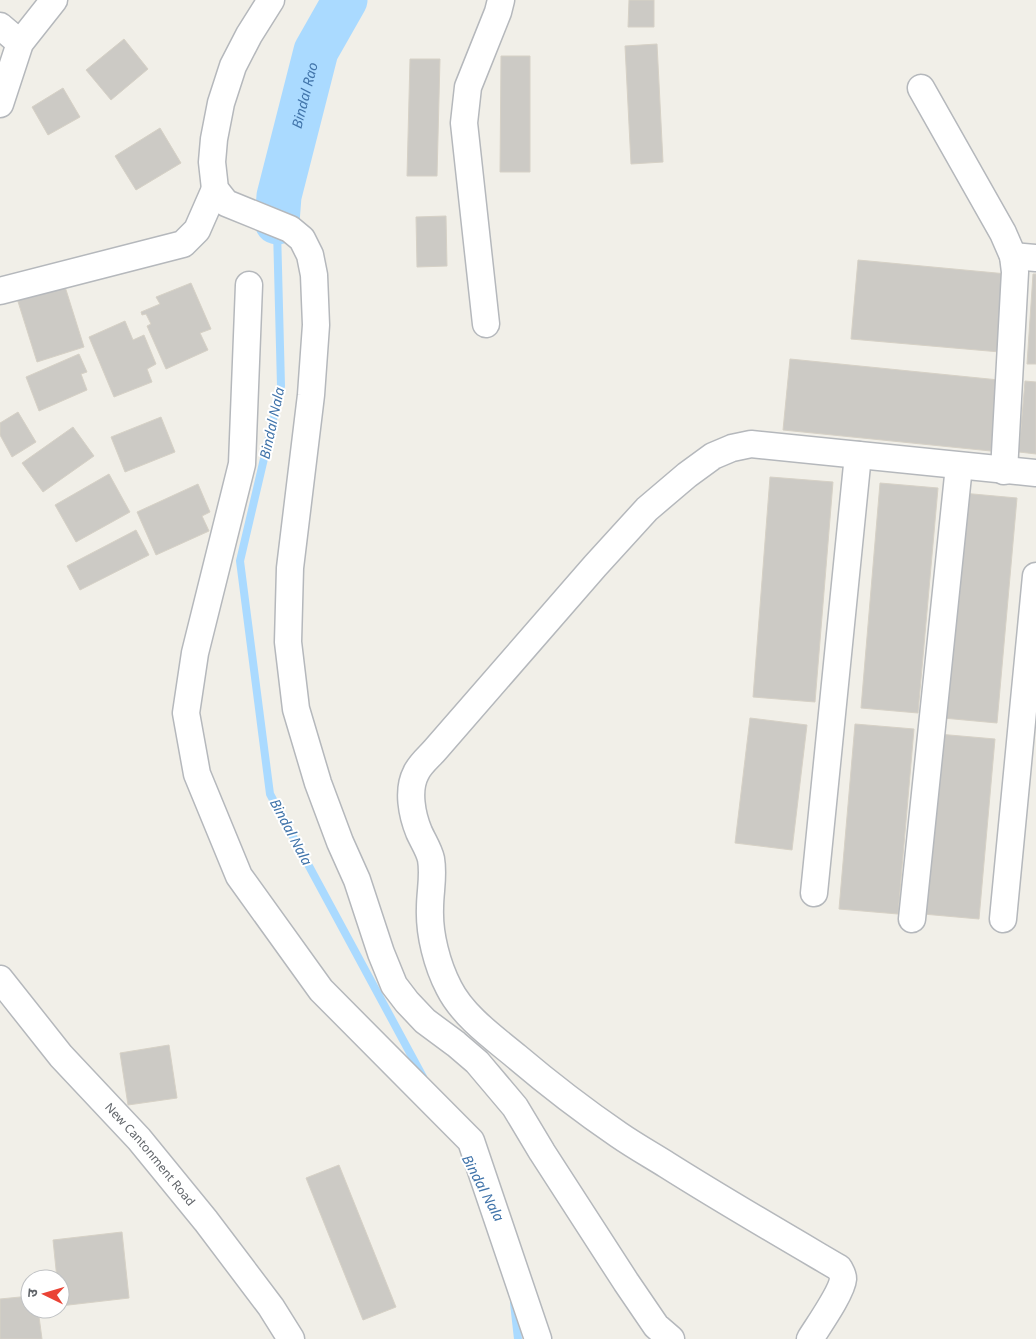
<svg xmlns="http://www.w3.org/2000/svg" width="1036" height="1339" viewBox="0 0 1036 1339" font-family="'Noto Sans','Noto Sans Devanagari',sans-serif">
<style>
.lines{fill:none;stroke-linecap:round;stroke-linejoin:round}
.stream{stroke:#aadaff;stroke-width:8}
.river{stroke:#aadaff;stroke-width:45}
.building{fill:#cccac5;stroke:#d6d1c6}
.minor-casing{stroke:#b5b8bc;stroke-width:29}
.minor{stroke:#fff;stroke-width:26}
.labels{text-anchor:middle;stroke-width:4;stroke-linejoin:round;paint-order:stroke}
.street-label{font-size:12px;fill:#5f6368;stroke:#fff}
.water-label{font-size:14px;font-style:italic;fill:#4174aa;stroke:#fff}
</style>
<rect width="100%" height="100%" fill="#f1efe8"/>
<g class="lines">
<path class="stream" d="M 277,229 L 281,386 L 240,561 L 270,794 L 423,1077
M 514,1303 L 518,1339"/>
<path class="river" id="s1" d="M 277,222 L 279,196 L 316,51 L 345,0"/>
</g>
<path class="building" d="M 629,0 L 654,0 L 654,27 L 628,27 Z
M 124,39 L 148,69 L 111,100 L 86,70 Z
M 657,44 L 663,162 L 631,164 L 625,46 Z
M 501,56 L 530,56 L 530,172 L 500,172 Z
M 410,59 L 440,59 L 437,176 L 407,176 Z
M 63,88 L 80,117 L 48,135 L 32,107 Z
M 160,128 L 181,163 L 136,190 L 115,156 Z
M 446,216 L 447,266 L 417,267 L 416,217 Z
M 858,260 L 1007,274 L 1000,352 L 851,339 Z
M 1033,274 L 1036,274 L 1036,364 L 1027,364 Z
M 62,277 L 84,347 L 37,362 L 15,292 Z
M 191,283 L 211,329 L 200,333 L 208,350 L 166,369 L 147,326 L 151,324 L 146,314 L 142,315 L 141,312 L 160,304 L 156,297 Z
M 125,321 L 133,340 L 144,335 L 156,364 L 147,369 L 152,382 L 114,397 L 89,337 Z
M 79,354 L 87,372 L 81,374 L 87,390 L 39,411 L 26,377 Z
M 790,359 L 999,380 L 991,451 L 783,430 Z
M 1025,381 L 1036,382 L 1036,454 L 1019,452 Z
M 18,412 L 36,442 L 12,457 L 0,435 L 0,423 Z
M 161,417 L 175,452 L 125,472 L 111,437 Z
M 73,427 L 94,456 L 43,492 L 22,463 Z
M 109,474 L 130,512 L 76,542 L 55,505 Z
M 770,477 L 833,482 L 815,702 L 753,697 Z
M 880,483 L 938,488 L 918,713 L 861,708 Z
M 198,484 L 210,512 L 202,516 L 209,531 L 156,555 L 137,512 Z
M 962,493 L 1017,498 L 997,723 L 943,718 Z
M 136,530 L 149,555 L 80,590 L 67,566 Z
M 750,718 L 807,725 L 792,850 L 735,843 Z
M 855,724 L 914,729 L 898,914 L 839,909 Z
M 938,734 L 995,739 L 979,919 L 923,914 Z
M 169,1045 L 177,1098 L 128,1105 L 120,1053 Z
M 339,1165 L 396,1307 L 363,1320 L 306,1178 Z
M 122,1232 L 129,1298 L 60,1306 L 60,1279 L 57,1279 L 53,1240 Z
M 30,1296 L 30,1309 L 38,1309 L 42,1339 L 0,1339 L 0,1299 Z"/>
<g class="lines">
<g class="minor-casing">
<g id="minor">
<path d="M 271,0 L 249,35 L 233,66 L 221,103 L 214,139 L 212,162 L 215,189 L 226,203 L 290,229 L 302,239 L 310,255 L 314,275 L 316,325 L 311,395 L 290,568 L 288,642 L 296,709 L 318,783 L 340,842 L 357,880 L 381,953 L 394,985 L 407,1002 L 425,1021 L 456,1044 L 477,1062 L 515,1107 L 542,1152 L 626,1282 L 656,1326 L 671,1339"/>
<path d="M 0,26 L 20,43"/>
<path d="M 921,88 L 1003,233 L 1013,256 L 1015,272 L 1004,471"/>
<path d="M 0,104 L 20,43 L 54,0"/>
<path d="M 1013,256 L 1036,258"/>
<path d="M 249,285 L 242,464 L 195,653 L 186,713 L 197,774 L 239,876 L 321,990 L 471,1141 L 538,1339"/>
<path d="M 0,291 L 183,244 L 197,230 L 215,189"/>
<path d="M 486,324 L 464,123 L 468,87 L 498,12 L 501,0"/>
<path d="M 814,893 L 858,455"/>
<path d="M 912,919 L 959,466"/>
<path d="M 1003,919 L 1036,576"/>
<path id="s2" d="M 0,979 L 61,1056 L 139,1139 L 206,1221 L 271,1307 L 291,1339"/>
<path d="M 810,1339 C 818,1326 842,1292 843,1279 C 843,1274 841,1272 839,1268 C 781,1234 724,1201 667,1165 C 651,1155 635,1146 619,1135 C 584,1111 550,1085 517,1057 C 494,1038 463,1016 449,988 C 437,965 429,934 430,908 C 430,891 434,876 431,859 C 429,850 423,841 419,832 C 412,815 407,790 416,773 C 420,764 429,757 435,750 L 595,566 L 647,509 L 687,475 L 713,456 L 732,448 L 751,444 L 1036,473"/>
</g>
</g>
<use href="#minor" class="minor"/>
</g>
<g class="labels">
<g class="street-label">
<text dy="4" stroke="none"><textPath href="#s2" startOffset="231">New Cantonment Road</textPath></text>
</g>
<g class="water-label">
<text dy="5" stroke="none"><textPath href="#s1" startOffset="130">Bindal Rao</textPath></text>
<text transform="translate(272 423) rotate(-78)" y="5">Bindal Nala</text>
<text transform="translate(291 832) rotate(62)" y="5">Bindal Nala</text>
<text transform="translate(483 1188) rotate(62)" y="5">Bindal Nala</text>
</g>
</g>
<g transform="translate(45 1294) rotate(275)"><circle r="24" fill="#ffffff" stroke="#bfc1c3"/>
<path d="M0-4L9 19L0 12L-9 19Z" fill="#ea4335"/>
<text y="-8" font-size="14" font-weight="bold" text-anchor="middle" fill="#5f6368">उ</text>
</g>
</svg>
